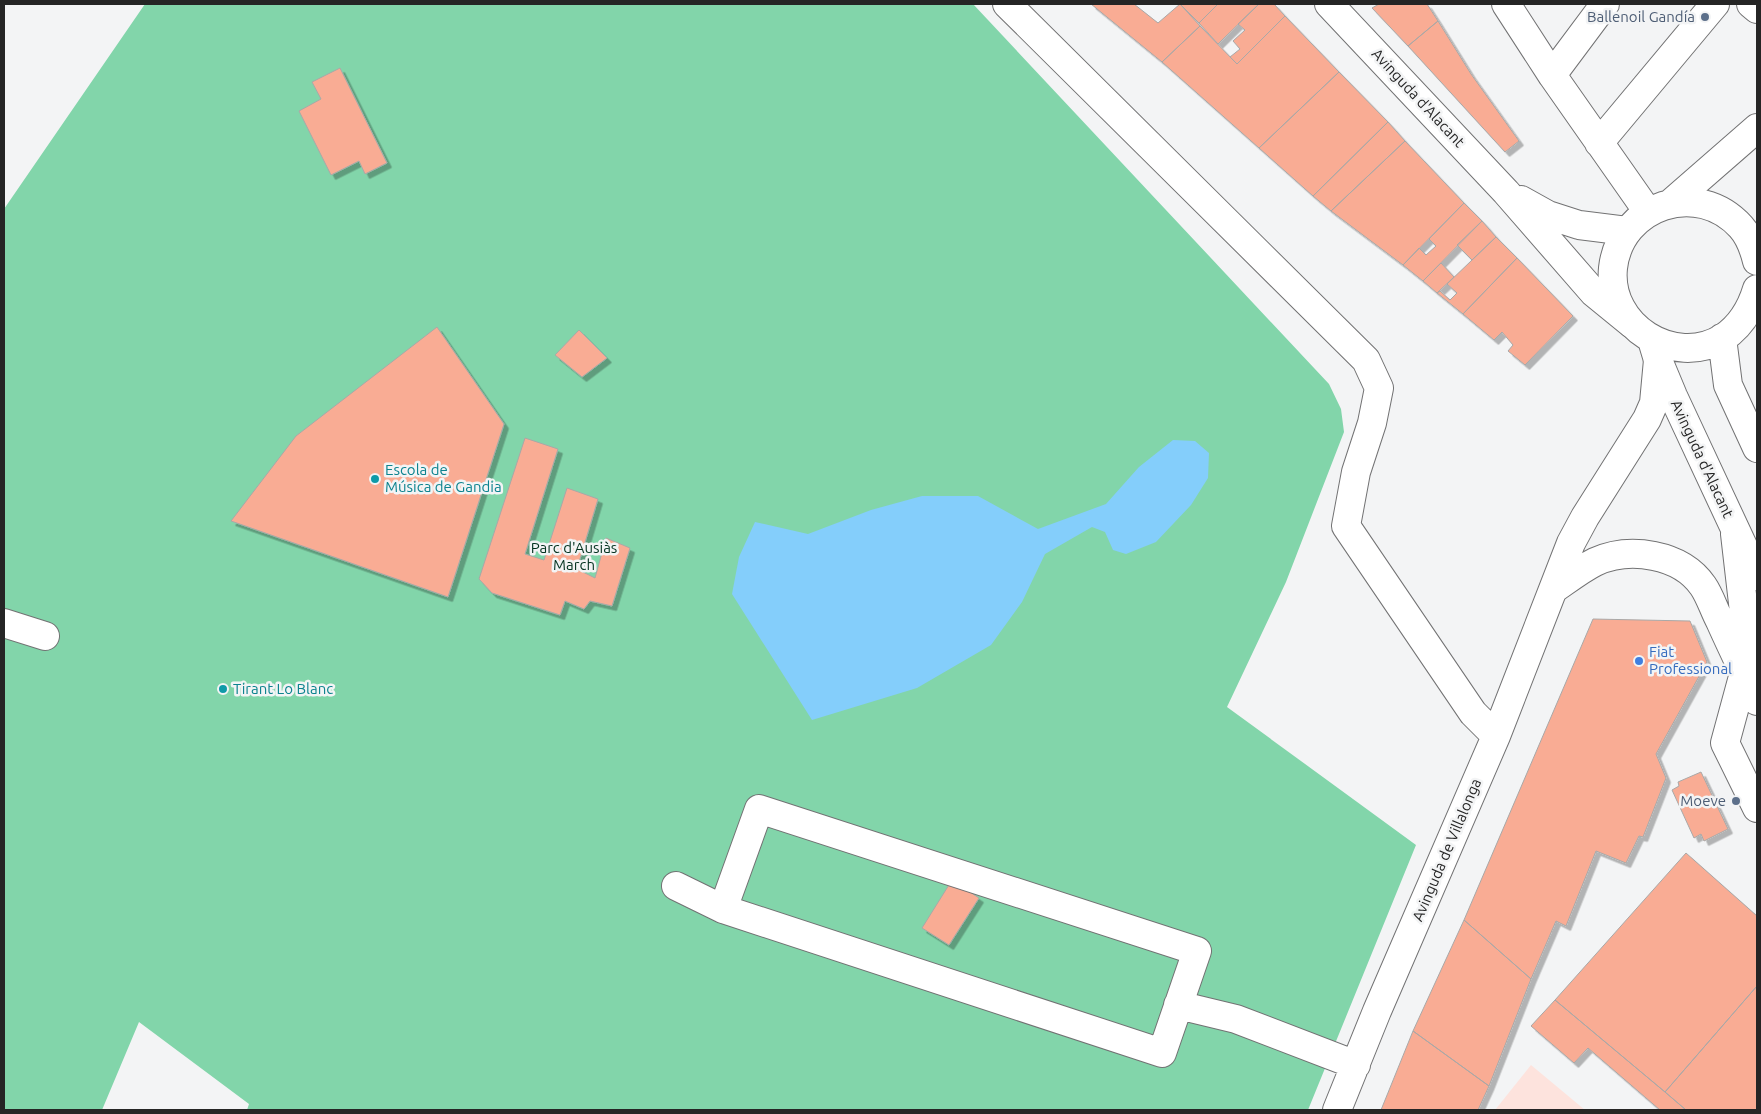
<svg xmlns="http://www.w3.org/2000/svg" width="1761" height="1114" viewBox="0 0 1761 1114" font-family="Ubuntu,sans-serif">
<style>
.industrial{fill:#fde3dd}
.green{fill:#82d5aa}
.water{fill:#84cefb}
.building{fill:#f9ac94;stroke:#a9a8a7;filter:url(#shadow)}
.lines{fill:none;stroke-linecap:round;stroke-linejoin:round}
.minor-casing{stroke:#727273;stroke-width:30}
.major-casing{stroke:#727273;stroke-width:30}
.minor{stroke:#fff;stroke-width:28}
.major{stroke:#fff;stroke-width:28}
.service-dot{fill:#5c6f8a;stroke:#f3f4f5;stroke-width:2}
.culture-dot{fill:#0f9aa8;stroke:#f3f4f5;stroke-width:2}
.shop-dot{fill:#3f7fe0;stroke:#f3f4f5;stroke-width:2}
.labels{text-anchor:middle;stroke-width:5;stroke-linejoin:round;paint-order:stroke}
.service-label{font-size:15px;fill:#4e5e75;stroke:#f3f4f5;text-anchor:end}
.street-label{font-size:15px;fill:#252525;stroke:#f3f4f5}
.culture-label{font-size:15px;fill:#0d838f;stroke:#f3f4f5;text-anchor:start}
.park-label{font-size:15px;fill:#03321f;stroke:#f3f4f5}
.shop-label{font-size:15px;fill:#366cbe;stroke:#f3f4f5;text-anchor:start}
</style>
<defs>
<filter id="shadow"><feDropShadow dx="4.5" dy="4.5" stdDeviation="0" flood-color="#0004"/></filter>
</defs>
<rect width="100%" height="100%" fill="#f3f4f5"/>
<path class="industrial" d="M 1531,1065 L 1585,1110 L 1495,1110 Z"/>
<path class="green" d="M 145,4 L 973,4 L 1329,384 L 1341,409 L 1344,432 L 1286,582 L 1227,707 L 1416,845 L 1308,1110 L 247,1110 L 249,1104 L 139,1022 L 102,1110 L 4,1110 L 4,209 Z"/>
<path class="water" d="M 1173,440 L 1195,441 L 1209,453 L 1208,478 L 1191,505 L 1156,542 L 1126,554 L 1113,550 L 1105,532 L 1092,527 L 1045,554 L 1022,602 L 991,645 L 917,688 L 812,720 L 732,594 L 739,557 L 755,522 L 808,534 L 871,510 L 922,496 L 978,496 L 1038,529 L 1106,504 L 1139,467 Z"/>
<path class="building" d="M 1091,4 L 1134,4 L 1158,23 L 1180,4 L 1200,26 L 1162,62 Z
M 1180,4 L 1218,4 L 1199,23 Z
M 1218,4 L 1259,4 L 1218,44 L 1199,23 Z
M 1259,4 L 1274,4 L 1285,16 L 1237,64 L 1230,57 L 1240,49 L 1233,41 L 1245,30 L 1238,24 Z
M 1379,4 L 1427,4 L 1438,21 L 1408,46 L 1372,8 Z
M 1285,16 L 1339,72 L 1259,148 L 1162,62 L 1200,26 L 1237,64 Z
M 1438,21 L 1471,74 L 1519,141 L 1505,152 L 1408,46 Z
M 340,68 L 387,163 L 365,174 L 359,161 L 331,175 L 299,111 L 321,99 L 312,82 Z
M 1339,72 L 1388,122 L 1313,196 L 1259,148 Z
M 1388,122 L 1405,141 L 1331,211 L 1313,196 Z
M 1405,141 L 1464,203 L 1403,265 L 1331,211 Z
M 1464,203 L 1482,221 L 1423,281 L 1403,265 L 1419,248 L 1426,255 L 1436,246 L 1429,239 Z
M 1482,221 L 1496,237 L 1472,260 L 1457,245 Z
M 1496,237 L 1517,258 L 1463,314 L 1437,293 L 1440,291 L 1450,300 L 1457,293 L 1447,284 Z
M 1517,258 L 1573,316 L 1525,365 L 1508,351 L 1513,345 L 1502,332 L 1494,340 L 1463,314 Z
M 1441,263 L 1454,277 L 1437,293 L 1423,281 Z
M 437,327 L 504,424 L 448,597 L 231,521 L 296,436 Z
M 579,330 L 607,358 L 582,377 L 555,355 Z
M 525,438 L 558,449 L 525,554 L 544,560 L 567,488 L 598,499 L 577,569 L 595,578 L 606,538 L 630,548 L 612,606 L 590,601 L 584,609 L 565,601 L 560,615 L 492,593 L 479,579 Z
M 1593,619 L 1690,621 L 1707,662 L 1656,754 L 1666,778 L 1643,837 L 1639,836 L 1626,863 L 1596,851 L 1566,926 L 1556,921 L 1531,979 L 1464,920 Z
M 1701,772 L 1728,829 L 1704,841 L 1701,834 L 1694,838 L 1672,790 L 1679,786 L 1678,782 Z
M 1686,853 L 1757,916 L 1757,986 L 1665,1092 L 1555,1000 Z
M 952,880 L 979,898 L 949,945 L 922,928 Z
M 1464,920 L 1531,979 L 1489,1086 L 1413,1031 Z
M 1757,986 L 1757,1110 L 1686,1110 L 1665,1092 Z
M 1555,1000 L 1665,1092 L 1686,1110 L 1660,1110 L 1588,1048 L 1574,1063 L 1531,1026 Z
M 1413,1031 L 1489,1086 L 1478,1110 L 1381,1110 Z"/>
<g class="lines">
<g class="minor-casing">
<path id="minor" d="M 1007,4 L 1366,360 L 1379,388 L 1372,423 L 1356,472 L 1346,526 L 1473,713 L 1496,736
M 1329,4 L 1506,192 L 1594,293 L 1632,324
M 1506,4 L 1552,75 L 1648,212
M 1751,4 L 1757,9
M 1552,75 L 1605,4
M 1599,143 L 1715,4
M 1521,200 L 1548,215 L 1579,225 L 1627,231
M 1735,534 L 1747,638 L 1744,673 L 1725,743 L 1757,808
M 1554,589 C 1567,580 1581,569 1595,562 C 1630,546 1681,554 1703,586 C 1710,596 1714,610 1720,621 C 1732,648 1745,674 1757,701
M 4,623 L 45,636
M 676,886 L 723,909 L 1162,1053 L 1197,951 L 759,809 L 723,909
M 1178,1005 L 1236,1019 L 1356,1065
M 1337,1110 L 1377,1011 L 1496,736 L 1571,543 L 1585,517 L 1647,419 L 1654,403 L 1658,360"/>
</g>
<g class="major-casing">
<path id="major" d="M 1671,203 L 1757,128
M 1757,261 C 1754,249 1750,237 1741,227 C 1698,179 1620,205 1613,268 C 1607,326 1674,368 1723,338 C 1741,326 1751,309 1757,289
M 1722,338 L 1728,385 L 1757,448
M 1652,340 L 1658,360 L 1673,396 L 1757,576"/>
</g>
<use href="#minor" class="minor"/>
<use href="#major" class="major"/>
</g>
<g class="service-dot">
<circle cx="1705" cy="17" r="5"/>
<circle cx="1736" cy="801" r="5"/>
</g>
<g class="culture-dot">
<circle cx="375" cy="479" r="5"/>
<circle cx="223" cy="689" r="5"/>
</g>
<circle class="shop-dot" cx="1639" cy="661" r="5"/>
<g class="labels">
<g class="service-label">
<text x="1695" y="22">Ballenoil Gandía</text>
<text x="1726" y="806">Moeve</text>
</g>
<g class="street-label">
<text transform="translate(1418 98) rotate(47)" y="5">Avinguda d'Alacant</text>
<text transform="translate(1702 459) rotate(65)" y="5">Avinguda d'Alacant</text>
<text transform="translate(1447 850) rotate(-67)" y="5">Avinguda de Villalonga</text>
</g>
<g class="culture-label">
<text x="385" y="475">Escola de<tspan x="385" dy="17">Música de Gandia</tspan></text>
<text x="233" y="694">Tirant Lo Blanc</text>
</g>
<g class="park-label">
<text x="574" y="553">Parc d'Ausiàs<tspan x="574" dy="17">March</tspan></text>
</g>
<g class="shop-label">
<text x="1649" y="657">Fiat<tspan x="1649" dy="17">Professional</tspan></text>
</g>
</g>
<rect width="1761" height="1114" fill="none" stroke="#252525" stroke-width="10"/>
</svg>
